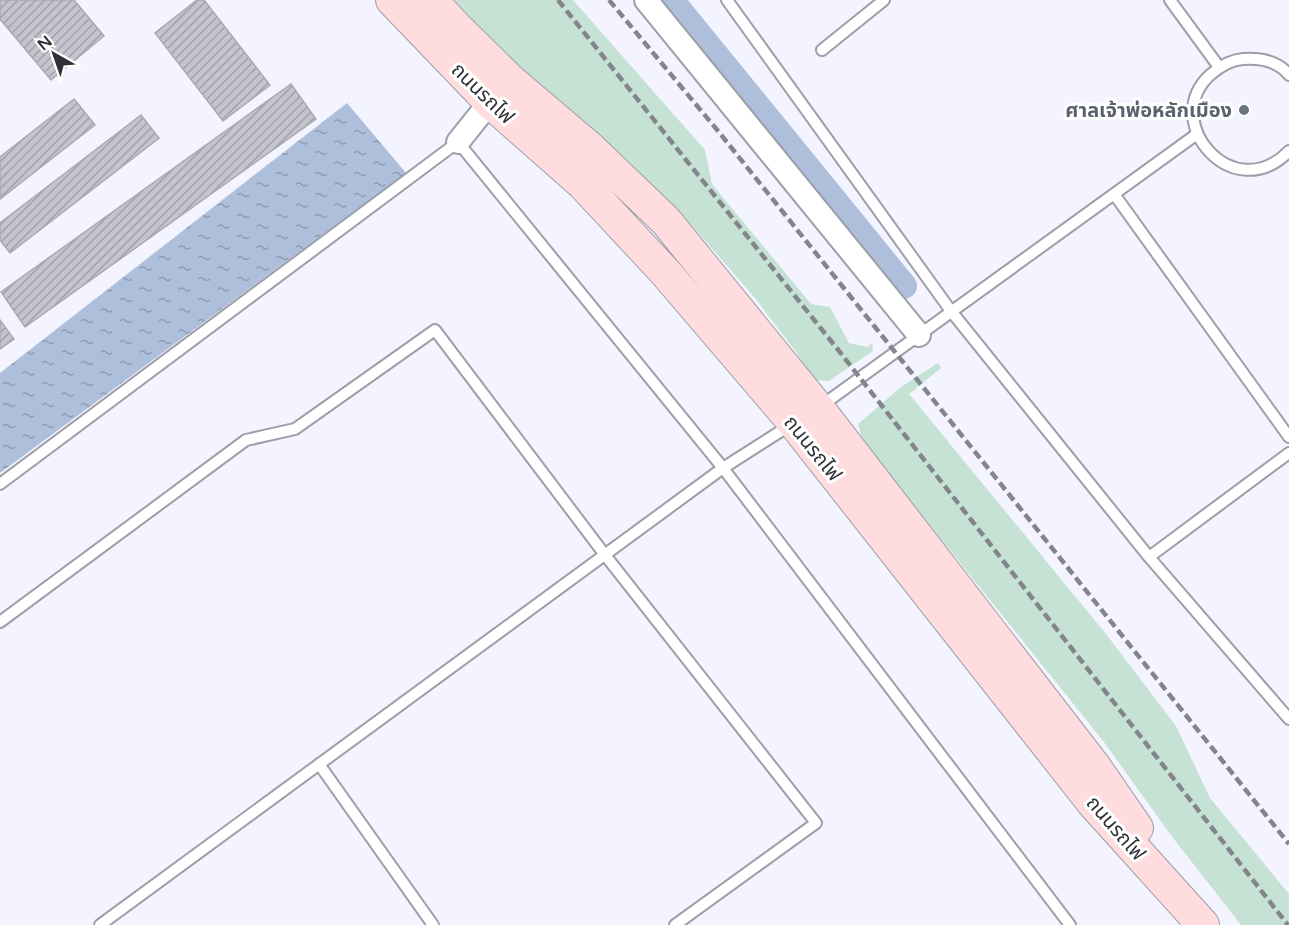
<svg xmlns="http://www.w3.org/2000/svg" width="1289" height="925" viewBox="0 0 1289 925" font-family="'Varela Round','Noto Sans Thai',sans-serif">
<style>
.green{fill:#c6e2d4}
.water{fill:url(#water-ripples)}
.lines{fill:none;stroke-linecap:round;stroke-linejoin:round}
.canal{stroke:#adbfda;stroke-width:26}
.building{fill:url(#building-hatch);stroke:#a9aab4;stroke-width:1.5}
.lane-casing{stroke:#9d9ea7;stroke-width:14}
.street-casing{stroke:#9d9ea7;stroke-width:26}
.secondary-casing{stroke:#9d9ea7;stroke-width:34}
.lane{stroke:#fff;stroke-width:10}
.street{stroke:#fff;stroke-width:22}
.secondary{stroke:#ffdddf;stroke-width:32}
.rail{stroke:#84858c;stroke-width:4.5;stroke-dasharray:9 4.5;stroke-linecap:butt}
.worship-dot{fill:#6b7280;stroke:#fff;stroke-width:2}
.labels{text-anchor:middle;stroke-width:6;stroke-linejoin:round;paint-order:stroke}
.street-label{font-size:20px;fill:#303135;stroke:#fff}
.worship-label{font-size:20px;font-weight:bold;fill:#5b616d;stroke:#fff;text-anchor:end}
</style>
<defs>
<pattern id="water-ripples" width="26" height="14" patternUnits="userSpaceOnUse" patternTransform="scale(1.5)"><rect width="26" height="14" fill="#adbfda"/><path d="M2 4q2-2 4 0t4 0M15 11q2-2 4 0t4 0" fill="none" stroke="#8d9cb2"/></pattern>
<pattern id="building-hatch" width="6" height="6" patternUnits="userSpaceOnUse" patternTransform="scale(1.5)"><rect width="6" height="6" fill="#c3c4ce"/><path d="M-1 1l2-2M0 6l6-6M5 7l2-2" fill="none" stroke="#9fa0a8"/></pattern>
</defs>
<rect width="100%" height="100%" fill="#f3f4ff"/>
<path class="green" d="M 454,0 L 573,0 L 705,150 L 712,184 L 811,304 L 830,307 L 849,343 L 867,347 L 872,343 L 873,351 L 829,381 L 812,380 L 796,352 L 755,298 L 681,213 L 624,157 L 508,59 Z
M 938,363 L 941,368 L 909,394 L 1106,634 L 1176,726 L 1210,798 L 1289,894 L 1289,925 L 1241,925 L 1170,834 L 1104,742 L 863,442 L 858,424 L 901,387 Z"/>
<path class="water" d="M 347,103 L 406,173 L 0,473 L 0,373 Z"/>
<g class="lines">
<path class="canal" d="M 671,0 L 904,286"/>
</g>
<path class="building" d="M 0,0 L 74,0 L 104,36 L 51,80 L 0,19 Z
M 197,0 L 204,0 L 270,85 L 223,121 L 155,33 Z
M 291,84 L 316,119 L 25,327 L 1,292 Z
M 74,99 L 95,125 L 0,199 L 0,157 Z
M 141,115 L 159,138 L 10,253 L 0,240 L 0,223 Z
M 0,320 L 14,339 L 0,349 Z"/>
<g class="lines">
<g class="lane-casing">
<path id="lane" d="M 727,0 L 951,311 L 1149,557 L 1289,719
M 1170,0 L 1219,67
M 822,50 L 884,0
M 1289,75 C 1278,61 1259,58 1243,59 C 1230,60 1219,67 1210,75 C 1159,122 1234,208 1289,151
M 1114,194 L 1289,437
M 821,406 L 1197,134
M 0,484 L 458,142 L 723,468 L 1070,925
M 1149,557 L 1289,453
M 0,622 L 246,440 L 295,429 L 435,330 L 605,555 L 816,823 L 675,925
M 319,764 L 433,925
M 100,925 L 723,468 L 792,424"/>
</g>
<g class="street-casing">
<path id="street" d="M 646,0 L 919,335
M 458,142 L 490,102"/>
</g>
<g class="secondary-casing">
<path id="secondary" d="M 392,0 L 490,102 L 583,184 L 665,272 L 794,423 L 1093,803 L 1203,925
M 431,0 L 457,28 L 511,81 L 591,149 L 666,221 L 818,408 L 1095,767 L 1137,828"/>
</g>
<use href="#lane" class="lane"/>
<use href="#street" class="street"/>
<use href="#secondary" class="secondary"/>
<path class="rail" d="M 558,0 L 839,351 L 1288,925
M 609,0 L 718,131 L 1289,844"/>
</g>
<circle class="worship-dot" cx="1244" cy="110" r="6"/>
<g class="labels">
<g class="street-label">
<text transform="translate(483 93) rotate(44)" y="7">ถนนรถไฟ</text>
<text transform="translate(813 448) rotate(51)" y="7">ถนนรถไฟ</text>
<text transform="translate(1116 828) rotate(49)" y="7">ถนนรถไฟ</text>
</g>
<g class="worship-label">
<text x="1232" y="117">ศาลเจ้าพ่อหลักเมือง</text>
</g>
</g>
<g transform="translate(54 54) rotate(320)" stroke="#ffffff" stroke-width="4.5" paint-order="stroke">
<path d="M0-4.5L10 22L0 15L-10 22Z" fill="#303135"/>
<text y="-9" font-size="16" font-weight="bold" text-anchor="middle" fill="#303135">N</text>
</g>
</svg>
